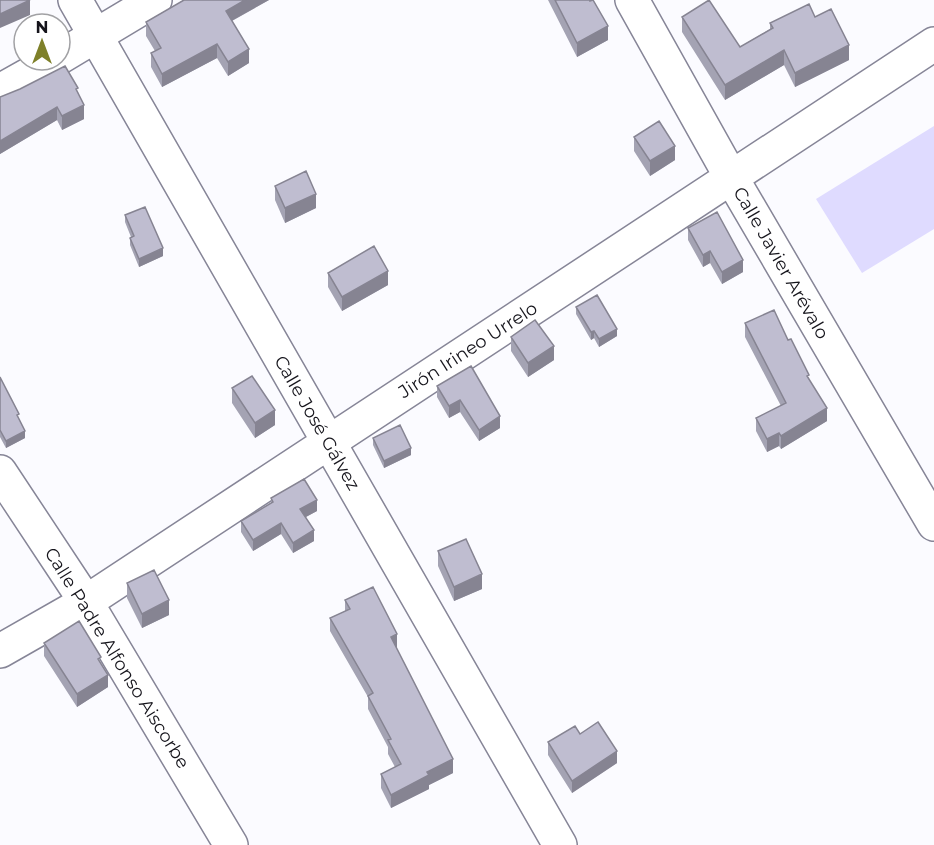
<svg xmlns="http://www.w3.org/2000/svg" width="934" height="845" viewBox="0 0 934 845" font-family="Montserrat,sans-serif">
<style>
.green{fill:#dfdbff}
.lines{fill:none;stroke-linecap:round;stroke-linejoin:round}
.minor-casing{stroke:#868597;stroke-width:36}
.minor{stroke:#fff;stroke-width:33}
.wall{fill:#a4a3b3}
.shaded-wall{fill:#868492}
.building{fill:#bfbdd0;stroke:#868492;stroke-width:1.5}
.labels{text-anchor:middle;stroke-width:4.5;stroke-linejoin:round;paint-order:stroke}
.street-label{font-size:18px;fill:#15141b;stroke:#fff}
</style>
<rect width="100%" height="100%" fill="#fbfbff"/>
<path class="green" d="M 934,126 L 934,229 L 862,273 L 816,199 Z"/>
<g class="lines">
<g class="minor-casing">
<path id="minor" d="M 75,0 L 560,845
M 632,0 L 731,177 L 934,524
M 60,57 L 155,0
M 0,91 L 55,60
M 0,472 L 86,602 L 231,845
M 0,651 L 86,602 L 934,44"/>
</g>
<use href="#minor" class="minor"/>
</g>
<path class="wall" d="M 182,0 L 269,0 L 232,21 L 249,63 L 228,76 L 217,58 L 162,87 L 151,67 L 151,53 L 155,51 L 146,36 L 146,22 L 182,1 Z
M 548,0 L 590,0 L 608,40 L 577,57 Z
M 682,17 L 740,47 L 770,29 L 770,23 L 815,17 L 849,60 L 795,87 L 784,65 L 725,100 L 682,32 Z
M 78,92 L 84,119 L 62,130 L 57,120 L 0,154 L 0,97 Z
M 634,137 L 675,160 L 650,176 L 634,151 Z
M 275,186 L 316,208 L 285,223 L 275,200 Z
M 125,215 L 163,256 L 139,267 L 130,245 L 130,238 L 131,237 L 125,222 Z
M 688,228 L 743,272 L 722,284 L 710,263 L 703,267 L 688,240 Z
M 328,273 L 388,285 L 342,311 L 328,287 Z
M 576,307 L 617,336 L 599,347 L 594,338 L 591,340 L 576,314 Z
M 745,323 L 788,340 L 809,379 L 827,421 L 781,449 L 779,446 L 767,452 L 756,431 L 756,418 L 781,406 L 745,337 Z
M 511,337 L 554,360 L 528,377 L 511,351 Z
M 471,366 L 500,428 L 479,441 L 460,412 L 449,418 L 437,397 L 437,386 Z
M 0,377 L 19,420 L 25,438 L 6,448 L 0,437 Z
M 232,388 L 275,425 L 255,438 L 232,403 Z
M 373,438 L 411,455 L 384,468 L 373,445 Z
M 271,498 L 317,511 L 306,517 L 314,541 L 293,553 L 281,534 L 253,551 L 241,532 L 241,521 L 271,503 Z
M 438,551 L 482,589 L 454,601 L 438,566 Z
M 127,583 L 169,615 L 142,628 L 127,598 Z
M 345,600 L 397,648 L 396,648 L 453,773 L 429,785 L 429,789 L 391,808 L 381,788 L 381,774 L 395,767 L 388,754 L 388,747 L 368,709 L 368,697 L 330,631 L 330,618 L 345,611 Z
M 44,643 L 101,665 L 108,687 L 77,707 L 44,656 Z
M 580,734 L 617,763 L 572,793 L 548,755 L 548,742 Z"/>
<path class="shaded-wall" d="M 30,0 L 30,15 L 0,28 L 0,14 Z
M 245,0 L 269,0 L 226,24 L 226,11 Z
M 608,26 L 608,40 L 577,57 L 577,43 Z
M 217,44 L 217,58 L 162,87 L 162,74 Z
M 849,45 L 849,60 L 795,87 L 795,73 Z
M 249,49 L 249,63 L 228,76 L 228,62 Z
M 784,50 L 784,65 L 725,100 L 725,85 Z
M 84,105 L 84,119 L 62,130 L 62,116 Z
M 57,107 L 57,120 L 0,154 L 0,141 Z
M 675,146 L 675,160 L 650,176 L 650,161 Z
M 316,194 L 316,208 L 285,223 L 285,208 Z
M 163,248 L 163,256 L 139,267 L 139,259 Z
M 710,251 L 710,263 L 703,267 L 703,255 Z
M 743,260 L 743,272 L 722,284 L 722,272 Z
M 388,271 L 388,285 L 342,311 L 342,297 Z
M 617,329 L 617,336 L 599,347 L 599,339 Z
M 594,331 L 594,338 L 591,340 L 591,332 Z
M 554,346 L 554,360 L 528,377 L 528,363 Z
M 460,400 L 460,412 L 449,418 L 449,406 Z
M 827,408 L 827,421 L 781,449 L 781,436 Z
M 275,410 L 275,425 L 255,438 L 255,423 Z
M 500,416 L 500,428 L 479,441 L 479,430 Z
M 25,431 L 25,438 L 6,448 L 6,441 Z
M 779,433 L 779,446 L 767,452 L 767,439 Z
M 411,448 L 411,455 L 384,468 L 384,461 Z
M 317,500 L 317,511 L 300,520 L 300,509 Z
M 281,523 L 281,534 L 253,551 L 253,540 Z
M 314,530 L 314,541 L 293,553 L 293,543 Z
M 482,574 L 482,589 L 454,601 L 454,587 Z
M 169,600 L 169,615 L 142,628 L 142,614 Z
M 397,634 L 397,648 L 391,651 L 391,637 Z
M 108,675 L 108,687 L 77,707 L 77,694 Z
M 617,751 L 617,763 L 572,793 L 572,781 Z
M 453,759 L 453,773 L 429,785 L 429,789 L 391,808 L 391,795 L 427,772 Z"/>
<path class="building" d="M 0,0 L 30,0 L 0,14 Z
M 184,0 L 245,0 L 226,11 L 249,49 L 228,62 L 217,44 L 162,74 L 151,53 L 161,48 L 146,22 Z
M 555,0 L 590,0 L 590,1 L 593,0 L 608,26 L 577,43 Z
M 709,0 L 740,47 L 773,28 L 770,23 L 809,4 L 815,17 L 831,9 L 849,45 L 795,73 L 784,50 L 725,85 L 682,17 Z
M 65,66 L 78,88 L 76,89 L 84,105 L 62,116 L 57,107 L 0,141 L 0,97 L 20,89 Z
M 659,121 L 675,146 L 650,161 L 634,137 Z
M 306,171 L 316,194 L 285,208 L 275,186 Z
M 145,207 L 163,248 L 139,259 L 130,238 L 134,236 L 125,215 Z
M 717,212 L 743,260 L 722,272 L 710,251 L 703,255 L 688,228 Z
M 374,246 L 388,271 L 342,297 L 328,273 Z
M 597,295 L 617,329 L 599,339 L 594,331 L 591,332 L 576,307 Z
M 774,310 L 788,340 L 791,339 L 809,375 L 807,376 L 827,408 L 781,436 L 779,433 L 767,439 L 756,418 L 786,403 L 745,323 Z
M 535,320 L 554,346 L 528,363 L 511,337 Z
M 471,366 L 500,416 L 479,430 L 460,400 L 449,406 L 437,386 Z
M 252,376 L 275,410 L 255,423 L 232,388 Z
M 0,377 L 19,414 L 17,415 L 25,431 L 6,441 L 0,430 Z
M 400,425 L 411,448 L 384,461 L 373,438 Z
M 304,479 L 317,500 L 300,509 L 314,530 L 293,543 L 281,523 L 253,540 L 241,521 L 273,502 L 271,498 Z
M 466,539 L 482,574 L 454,587 L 438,551 Z
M 154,570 L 169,600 L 142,614 L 127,583 Z
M 373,587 L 397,634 L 391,637 L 453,759 L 427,772 L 429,775 L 391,795 L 381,774 L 401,764 L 388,740 L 391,739 L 368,696 L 373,693 L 330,618 L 350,609 L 345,600 Z
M 79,621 L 101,657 L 98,659 L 108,675 L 77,694 L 44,643 Z
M 598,722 L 617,751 L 572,781 L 548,742 L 575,726 L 580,734 Z"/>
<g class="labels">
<g class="street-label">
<text transform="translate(781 263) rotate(60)" y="6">Calle Javier Arévalo</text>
<text transform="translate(468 350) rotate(-33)" y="6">Jirón Irineo Urrelo</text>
<text transform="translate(317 423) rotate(60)" y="6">Calle José Gálvez</text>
<text transform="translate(117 658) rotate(58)" y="6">Calle Padre Alfonso Aiscorbe</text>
</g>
</g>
<g transform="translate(42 42)"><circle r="28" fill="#ffffff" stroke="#a1a1a4" stroke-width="1.5"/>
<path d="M0-4.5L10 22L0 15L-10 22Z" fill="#7e8029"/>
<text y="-9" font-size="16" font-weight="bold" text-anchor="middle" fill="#15141b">N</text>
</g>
</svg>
